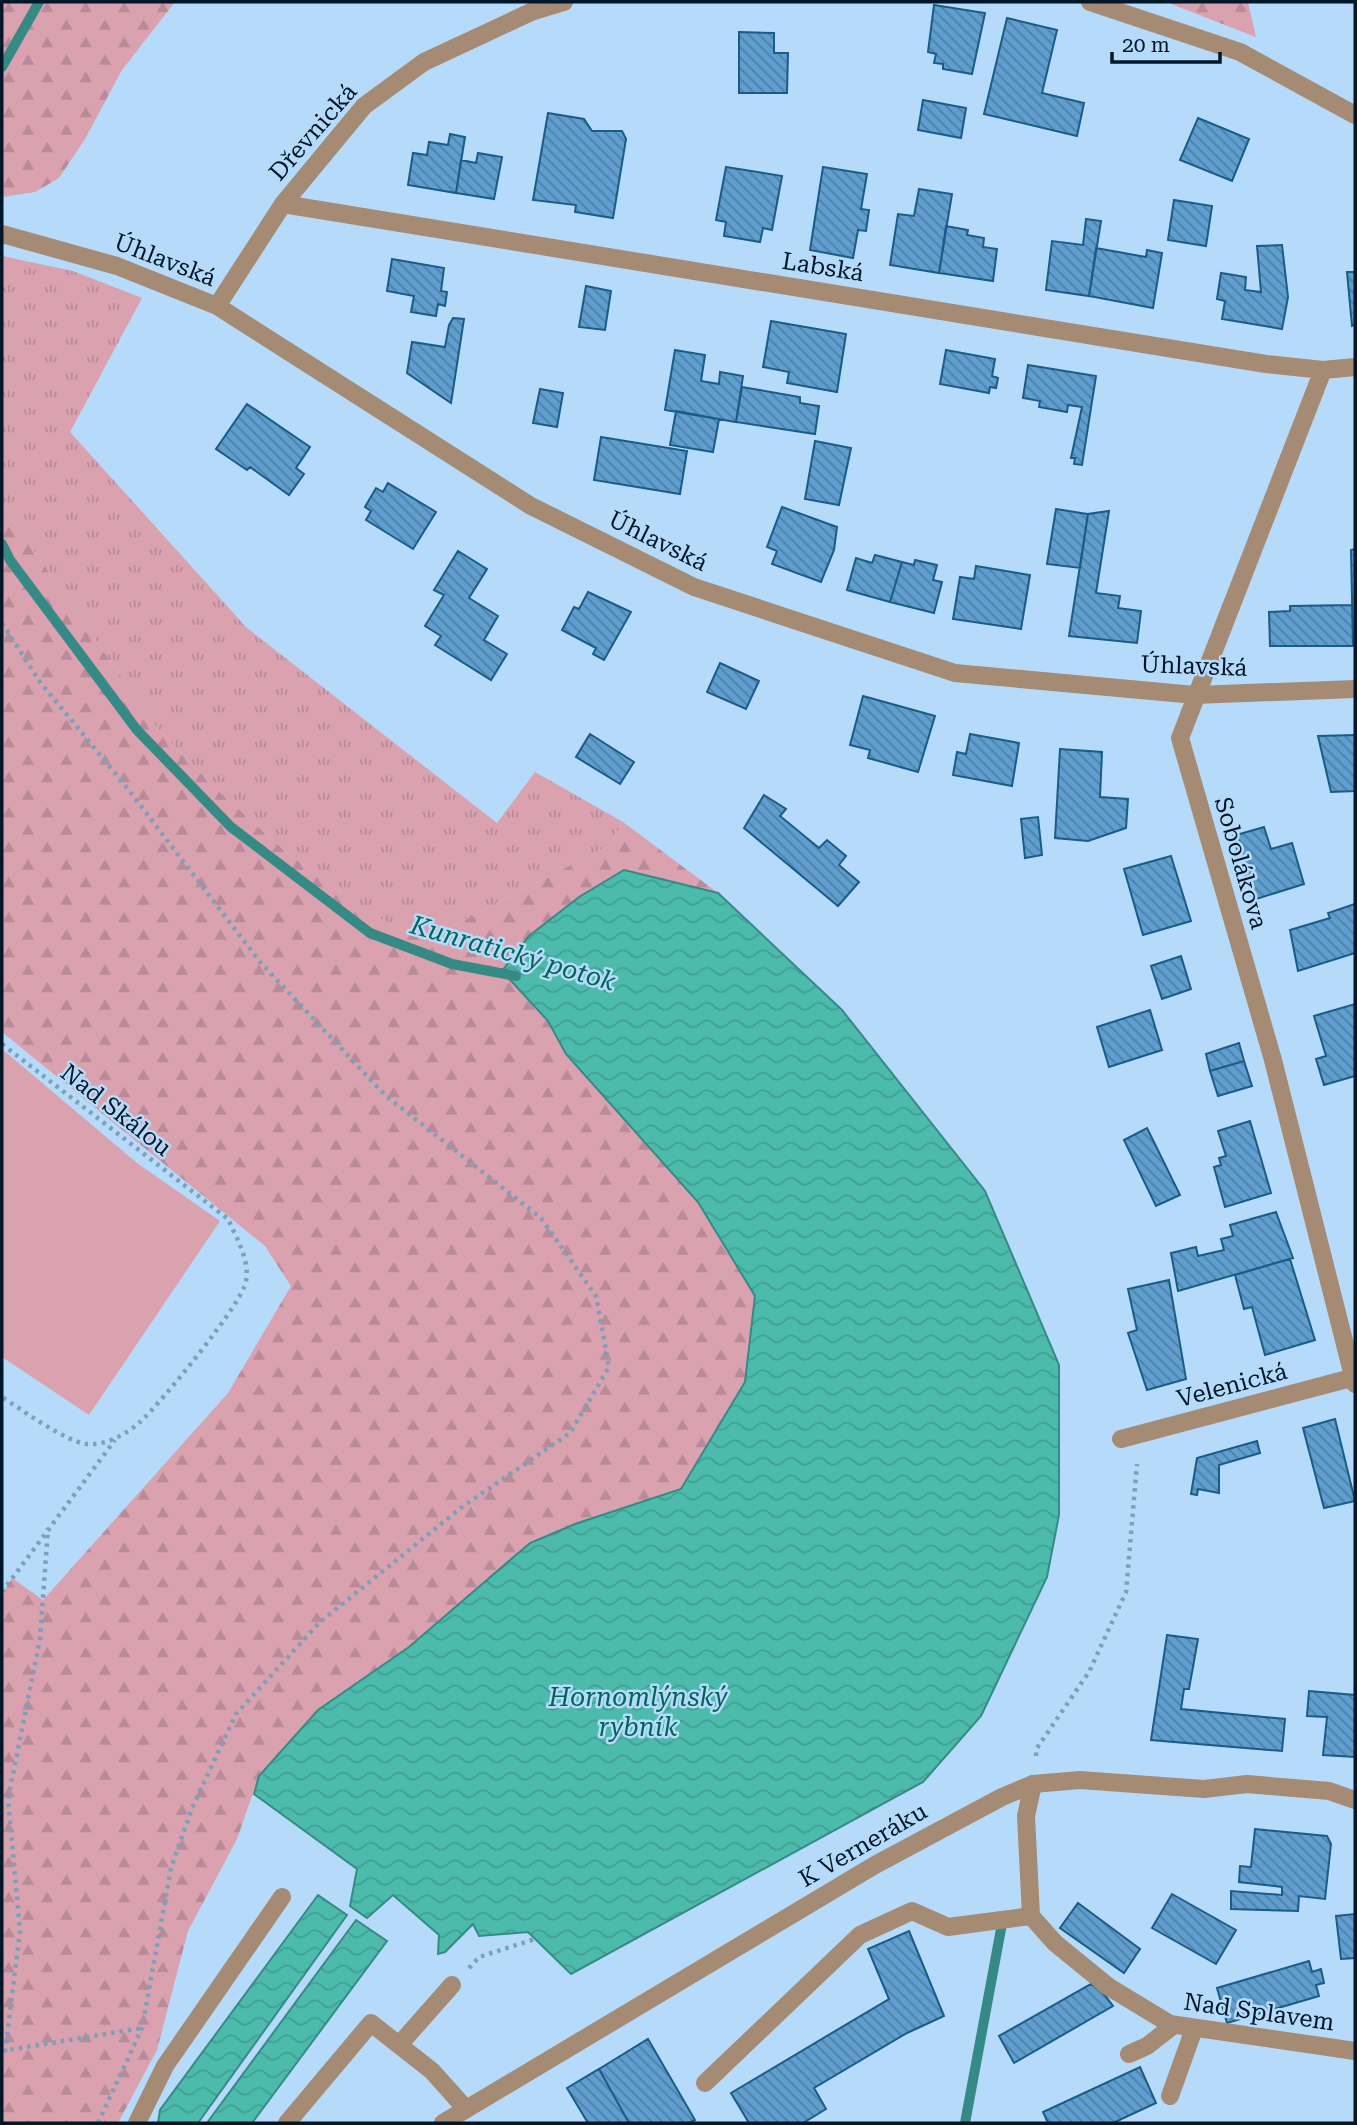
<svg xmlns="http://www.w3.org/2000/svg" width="1357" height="2125" viewBox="0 0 1357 2125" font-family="'Roboto Serif',serif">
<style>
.grass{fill:url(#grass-tufts)}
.forest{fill:url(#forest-firs)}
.garden{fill:#daa1af}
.water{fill:url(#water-waves);stroke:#368a85;stroke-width:2}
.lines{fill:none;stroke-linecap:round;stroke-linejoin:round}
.stream{stroke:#368a85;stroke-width:10}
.building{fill:url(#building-back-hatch);stroke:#195c88;stroke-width:2}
.path{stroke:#7e9fba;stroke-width:4.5;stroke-dasharray:3.5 5;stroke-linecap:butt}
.service{stroke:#a58b74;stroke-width:18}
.minor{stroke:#a58b74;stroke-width:18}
.tertiary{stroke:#a58b74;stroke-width:18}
.labels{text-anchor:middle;stroke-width:5;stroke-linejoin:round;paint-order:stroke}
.street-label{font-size:24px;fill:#001729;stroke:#b6dbfa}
.water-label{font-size:26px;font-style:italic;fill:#03645a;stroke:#b6dbfa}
</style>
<defs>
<pattern id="grass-tufts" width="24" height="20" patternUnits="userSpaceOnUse" patternTransform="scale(1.75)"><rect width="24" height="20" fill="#daa1af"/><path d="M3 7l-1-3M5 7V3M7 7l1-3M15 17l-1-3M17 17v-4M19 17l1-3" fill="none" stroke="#b98a97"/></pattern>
<pattern id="forest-firs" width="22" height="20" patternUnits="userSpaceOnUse" patternTransform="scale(1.75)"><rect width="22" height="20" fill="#daa1af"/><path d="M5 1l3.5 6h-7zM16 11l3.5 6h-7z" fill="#b98a97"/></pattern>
<pattern id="water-waves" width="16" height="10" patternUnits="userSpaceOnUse" patternTransform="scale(1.75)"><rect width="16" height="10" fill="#4dbbac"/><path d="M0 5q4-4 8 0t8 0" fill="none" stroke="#41a094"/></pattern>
<pattern id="building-back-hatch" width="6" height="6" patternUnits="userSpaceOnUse" patternTransform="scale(1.75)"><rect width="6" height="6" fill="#5f9ece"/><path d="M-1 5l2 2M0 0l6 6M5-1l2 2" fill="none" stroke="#4c80a7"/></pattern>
</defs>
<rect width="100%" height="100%" fill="#b6dbfa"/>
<path class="grass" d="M 2,256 L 73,271 L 142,298 L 70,432 L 247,628 L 497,823 L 535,772 L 623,822 L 610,845 L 437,934 L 412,936 L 367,911 L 287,853 L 213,786 L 156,727 L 2,505 Z"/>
<path class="forest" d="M 2,2 L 175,2 L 122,70 L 85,139 L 59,178 L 35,192 L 2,197 Z
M 1166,2 L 1248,2 L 1256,37 Z
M 2,505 L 156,727 L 213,786 L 287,853 L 367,911 L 412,936 L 437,934 L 610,845 L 623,822 L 718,893 L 623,871 L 579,897 L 530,936 L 503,971 L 548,1021 L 566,1054 L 698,1202 L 755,1296 L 745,1382 L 681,1489 L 575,1524 L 409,1647 L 318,1710 L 259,1776 L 237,1839 L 188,1931 L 157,2050 L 118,2123 L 2,2123 L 2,1594 L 12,1578 L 43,1600 L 228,1393 L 291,1286 L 265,1246 L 2,1032 Z"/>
<path class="garden" d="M 2,1049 L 137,1163 L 220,1221 L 89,1415 L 2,1357 Z"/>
<path class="water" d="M 624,870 L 718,893 L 842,1010 L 985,1191 L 1059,1365 L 1059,1515 L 1047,1577 L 981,1716 L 923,1782 L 571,1974 L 528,1932 L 479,1936 L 473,1924 L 445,1952 L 438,1954 L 439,1935 L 393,1895 L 367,1918 L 350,1906 L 357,1869 L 254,1794 L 259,1776 L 318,1710 L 409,1647 L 530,1543 L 575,1524 L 681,1489 L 745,1382 L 755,1296 L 698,1202 L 566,1054 L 548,1021 L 502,971 L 529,936 L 579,897 Z
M 318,1895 L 347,1915 L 198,2123 L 158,2123 L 160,2110 Z
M 356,1920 L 387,1941 L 252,2123 L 207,2123 Z"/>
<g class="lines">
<path class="stream" d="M 2,67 L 39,2
M 2,544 L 10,560 L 137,730 L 231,827 L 370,933 L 452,964 L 516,976
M 965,2123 L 1001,1929"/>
</g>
<path class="building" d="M 934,5 L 985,13 L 972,74 L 943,69 L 943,64 L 934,63 L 936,54 L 928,52 Z
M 1007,18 L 1057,30 L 1042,93 L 1084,103 L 1077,136 L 984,114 Z
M 739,32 L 774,33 L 774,53 L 788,53 L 787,93 L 739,93 Z
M 923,100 L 966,108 L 961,138 L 918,130 Z
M 548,113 L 584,119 L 592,131 L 622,131 L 626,139 L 613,218 L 575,212 L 576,205 L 533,200 Z
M 1198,118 L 1249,139 L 1232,181 L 1180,160 Z
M 450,134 L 465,137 L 456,193 L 408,185 L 413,153 L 427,155 L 429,142 L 448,145 Z
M 478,153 L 502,157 L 494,199 L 456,193 L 461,160 L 476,163 Z
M 726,167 L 782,176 L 772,230 L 763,228 L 760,242 L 724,236 L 726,222 L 716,220 Z
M 823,167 L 867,174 L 861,209 L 869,210 L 866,231 L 858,230 L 853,258 L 810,250 Z
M 919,189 L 952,194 L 939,273 L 890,265 L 898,214 L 914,216 Z
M 1174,200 L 1212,206 L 1206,246 L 1168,240 Z
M 1086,219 L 1101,221 L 1089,296 L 1046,290 L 1052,241 L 1083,245 Z
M 946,226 L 968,230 L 967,235 L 984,238 L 983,247 L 997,249 L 993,281 L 939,273 Z
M 1282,245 L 1288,297 L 1282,329 L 1222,319 L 1225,301 L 1217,299 L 1221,273 L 1246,277 L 1245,290 L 1261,292 L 1257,246 Z
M 1096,248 L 1146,257 L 1147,250 L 1162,253 L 1153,308 L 1089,296 Z
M 392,259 L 444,268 L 441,291 L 447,292 L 445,306 L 438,304 L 436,316 L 411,312 L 414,296 L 387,291 Z
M 1347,272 L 1355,272 L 1355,325 L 1352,326 Z
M 586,286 L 611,291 L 605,330 L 579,327 Z
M 453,318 L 464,319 L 451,403 L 407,373 L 412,342 L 445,347 L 449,325 Z
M 771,321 L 846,334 L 837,392 L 787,383 L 789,372 L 763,367 Z
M 675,350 L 705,355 L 701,381 L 719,384 L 720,372 L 743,376 L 736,422 L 665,410 Z
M 946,350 L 995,359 L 992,376 L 998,378 L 996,388 L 990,387 L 989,393 L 940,384 Z
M 1028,365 L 1096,376 L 1082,465 L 1074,464 L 1075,458 L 1071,458 L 1082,407 L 1068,405 L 1067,412 L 1039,407 L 1040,401 L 1023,398 Z
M 742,387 L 800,397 L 800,403 L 819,406 L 815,434 L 736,422 Z
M 540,389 L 563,393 L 557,427 L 533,423 Z
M 247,404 L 310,447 L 296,468 L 304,474 L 289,495 L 250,467 L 247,470 L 216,449 Z
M 676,411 L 719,419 L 713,452 L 670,445 Z
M 601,437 L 687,451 L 680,494 L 594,480 Z
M 815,441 L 851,448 L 839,505 L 805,499 Z
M 388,483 L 436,512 L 413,549 L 366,520 L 371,511 L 365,507 L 376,488 L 383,492 Z
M 782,507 L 837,527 L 834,550 L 821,582 L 772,564 L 777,551 L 767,547 Z
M 1056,509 L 1088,514 L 1080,568 L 1047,564 Z
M 1109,511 L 1096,593 L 1120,596 L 1118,608 L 1141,611 L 1137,643 L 1069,636 L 1088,514 Z
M 1355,549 L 1355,646 L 1353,646 L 1351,550 Z
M 458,551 L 487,569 L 469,598 L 498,616 L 484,640 L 507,654 L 491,680 L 435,645 L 441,636 L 425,626 L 444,595 L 434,590 Z
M 875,555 L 902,562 L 890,602 L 847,590 L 856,558 L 872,563 Z
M 915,560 L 937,565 L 933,580 L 942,582 L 934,613 L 890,602 L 902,562 L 914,565 Z
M 976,566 L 1030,575 L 1021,629 L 953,619 L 960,577 L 974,579 Z
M 588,592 L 631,612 L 604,660 L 593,654 L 596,648 L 562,630 L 574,607 L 579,609 Z
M 1352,605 L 1353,646 L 1270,646 L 1269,612 L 1290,611 L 1290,606 Z
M 720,663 L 759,681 L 746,709 L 707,692 Z
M 863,696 L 935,716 L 918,772 L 868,758 L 870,750 L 850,745 Z
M 590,734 L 634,762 L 620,784 L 576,757 Z
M 970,734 L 1019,743 L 1012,786 L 953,775 L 957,752 L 966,754 Z
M 1355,735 L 1355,791 L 1331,792 L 1318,736 Z
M 1060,749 L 1102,752 L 1100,797 L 1128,799 L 1126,828 L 1088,841 L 1055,838 Z
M 764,795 L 786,809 L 780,816 L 819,848 L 827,840 L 846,856 L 839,865 L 859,882 L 838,906 L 744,828 Z
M 1038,817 L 1042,855 L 1025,858 L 1021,819 Z
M 1264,827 L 1271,849 L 1292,843 L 1304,884 L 1253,900 L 1233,836 Z
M 1171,856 L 1191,921 L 1143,935 L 1124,869 Z
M 1355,904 L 1355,953 L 1298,971 L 1290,930 L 1330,918 L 1328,913 Z
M 1181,956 L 1191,989 L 1162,999 L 1151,966 Z
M 1355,1004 L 1355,1076 L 1324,1085 L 1316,1059 L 1326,1056 L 1314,1016 Z
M 1150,1010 L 1162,1050 L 1109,1067 L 1097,1027 Z
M 1239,1043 L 1244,1061 L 1210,1071 L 1206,1054 Z
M 1244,1061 L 1252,1086 L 1218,1096 L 1210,1071 Z
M 1250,1121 L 1271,1193 L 1225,1207 L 1214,1167 L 1221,1165 L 1219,1158 L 1226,1156 L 1218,1131 Z
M 1147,1128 L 1180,1195 L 1156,1206 L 1124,1140 Z
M 1276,1212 L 1293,1258 L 1178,1291 L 1171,1253 L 1196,1247 L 1198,1256 L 1224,1250 L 1221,1239 L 1233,1236 L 1230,1225 Z
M 1290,1259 L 1315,1340 L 1265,1355 L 1252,1307 L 1244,1309 L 1235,1275 Z
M 1169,1280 L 1186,1379 L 1147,1390 L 1128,1333 L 1137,1330 L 1128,1289 Z
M 1335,1419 L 1355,1501 L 1324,1508 L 1303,1428 Z
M 1257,1441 L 1260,1453 L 1219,1465 L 1219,1493 L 1198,1489 L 1197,1495 L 1191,1494 L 1197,1458 Z
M 1167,1635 L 1198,1639 L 1189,1689 L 1184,1689 L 1181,1709 L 1285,1719 L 1282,1751 L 1151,1740 Z
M 1309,1691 L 1355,1695 L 1355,1757 L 1323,1755 L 1327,1717 L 1307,1716 Z
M 1255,1829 L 1327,1836 L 1331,1844 L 1325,1899 L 1299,1896 L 1298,1911 L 1231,1909 L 1231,1891 L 1282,1895 L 1282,1887 L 1239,1882 L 1240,1866 L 1251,1867 Z
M 1172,1894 L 1236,1930 L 1216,1964 L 1152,1928 Z
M 1078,1903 L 1140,1949 L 1124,1973 L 1060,1928 Z
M 1355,1914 L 1355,1958 L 1341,1959 L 1336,1916 Z
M 909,1931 L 944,2016 L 907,2033 L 814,2088 L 826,2109 L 803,2123 L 749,2123 L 731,2093 L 889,1999 L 868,1949 Z
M 1309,1961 L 1312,1972 L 1321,1969 L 1324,1983 L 1316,1985 L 1319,1996 L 1227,2023 L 1217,1988 Z
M 1091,1984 L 1101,1990 L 1113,2006 L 1014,2063 L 999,2036 Z
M 648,2039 L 695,2120 L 689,2123 L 629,2123 L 599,2069 Z
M 1140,2067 L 1156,2103 L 1113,2123 L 1048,2123 L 1043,2112 Z
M 599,2069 L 629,2123 L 588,2123 L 567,2088 Z"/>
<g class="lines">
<path class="path" d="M 2,623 L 40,682 L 128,789 L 260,962 L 386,1096 L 541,1218 L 596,1296 L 609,1367 L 570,1433 L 462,1507 L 320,1622 L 236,1714 L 192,1808 L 171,1868 L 142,2028 L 98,2123
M 2,1044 L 228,1219 C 236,1237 250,1260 246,1281 C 243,1303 160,1404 140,1422 C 127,1434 105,1446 86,1444 C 67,1442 20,1409 2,1397
M 2,1592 L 115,1440
M 1036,1756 L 1037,1748 L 1089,1672 L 1126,1592 L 1137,1464
M 469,1968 L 479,1957 L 535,1939
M 2,2051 L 142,2028
M 5,2052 L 20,1931 L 8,1799 L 40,1639 L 48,1528"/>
<path class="service" d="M 399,2045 L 452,1985
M 1129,2054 L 1147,2046 L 1174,2025
M 705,2083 L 860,1935 L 912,1911 L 948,1927 L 1031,1916
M 1170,2096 L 1194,2029
M 137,2123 L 165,2066 L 282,1897
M 287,2123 L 371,2023 L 432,2071 L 466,2109"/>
<path class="minor" d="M 1090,2 L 1240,52 L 1355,115
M 283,204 L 1266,364 L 1323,370 L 1355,367
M 2,234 L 117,266 L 217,306 L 531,506 L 694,587 L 955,673 L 1195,695 L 1355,689
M 217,306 L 283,204 L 364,106 L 424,62 L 531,12 L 564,2
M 1323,370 L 1180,738 L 1273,1060 L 1355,1384
M 1121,1439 L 1355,1377
M 1033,1784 L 1026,1816 L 1031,1916 L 1055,1943 L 1109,1987 L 1170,2024 L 1355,2051"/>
<path class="tertiary" d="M 443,2123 L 875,1865 L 1002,1797 L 1033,1784 L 1080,1780 L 1204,1789 L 1247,1784 L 1329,1791 L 1355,1800"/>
</g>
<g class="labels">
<g class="street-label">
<text transform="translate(313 132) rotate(-49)" y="8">Dřevnická</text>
<text transform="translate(165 260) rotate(21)" y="8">Úhlavská</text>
<text transform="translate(823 267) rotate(9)" y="8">Labská</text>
<text transform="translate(658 541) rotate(26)" y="8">Úhlavská</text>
<text transform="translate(1194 666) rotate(2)" y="8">Úhlavská</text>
<text transform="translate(1241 863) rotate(74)" y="8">Sobolákova</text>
<text transform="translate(116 1110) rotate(38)" y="8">Nad Skálou</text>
<text transform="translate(1232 1385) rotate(-15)" y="8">Velenická</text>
<text transform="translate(863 1845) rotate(-30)" y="8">K Verneráku</text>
<text transform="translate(1259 2012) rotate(8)" y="8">Nad Splavem</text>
</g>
<g class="water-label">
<text transform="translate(513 953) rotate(16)" y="9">Kunratický potok</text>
<text x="638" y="1706">Hornomlýnský<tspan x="638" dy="30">rybník</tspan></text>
</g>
</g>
<rect width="1357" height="2125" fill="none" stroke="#001729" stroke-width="7"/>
<path d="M1112 52v10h108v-10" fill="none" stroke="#001729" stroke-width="3.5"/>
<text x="1122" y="52" font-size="21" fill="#001729" stroke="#b6dbfa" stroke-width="5" paint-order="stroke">20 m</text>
</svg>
